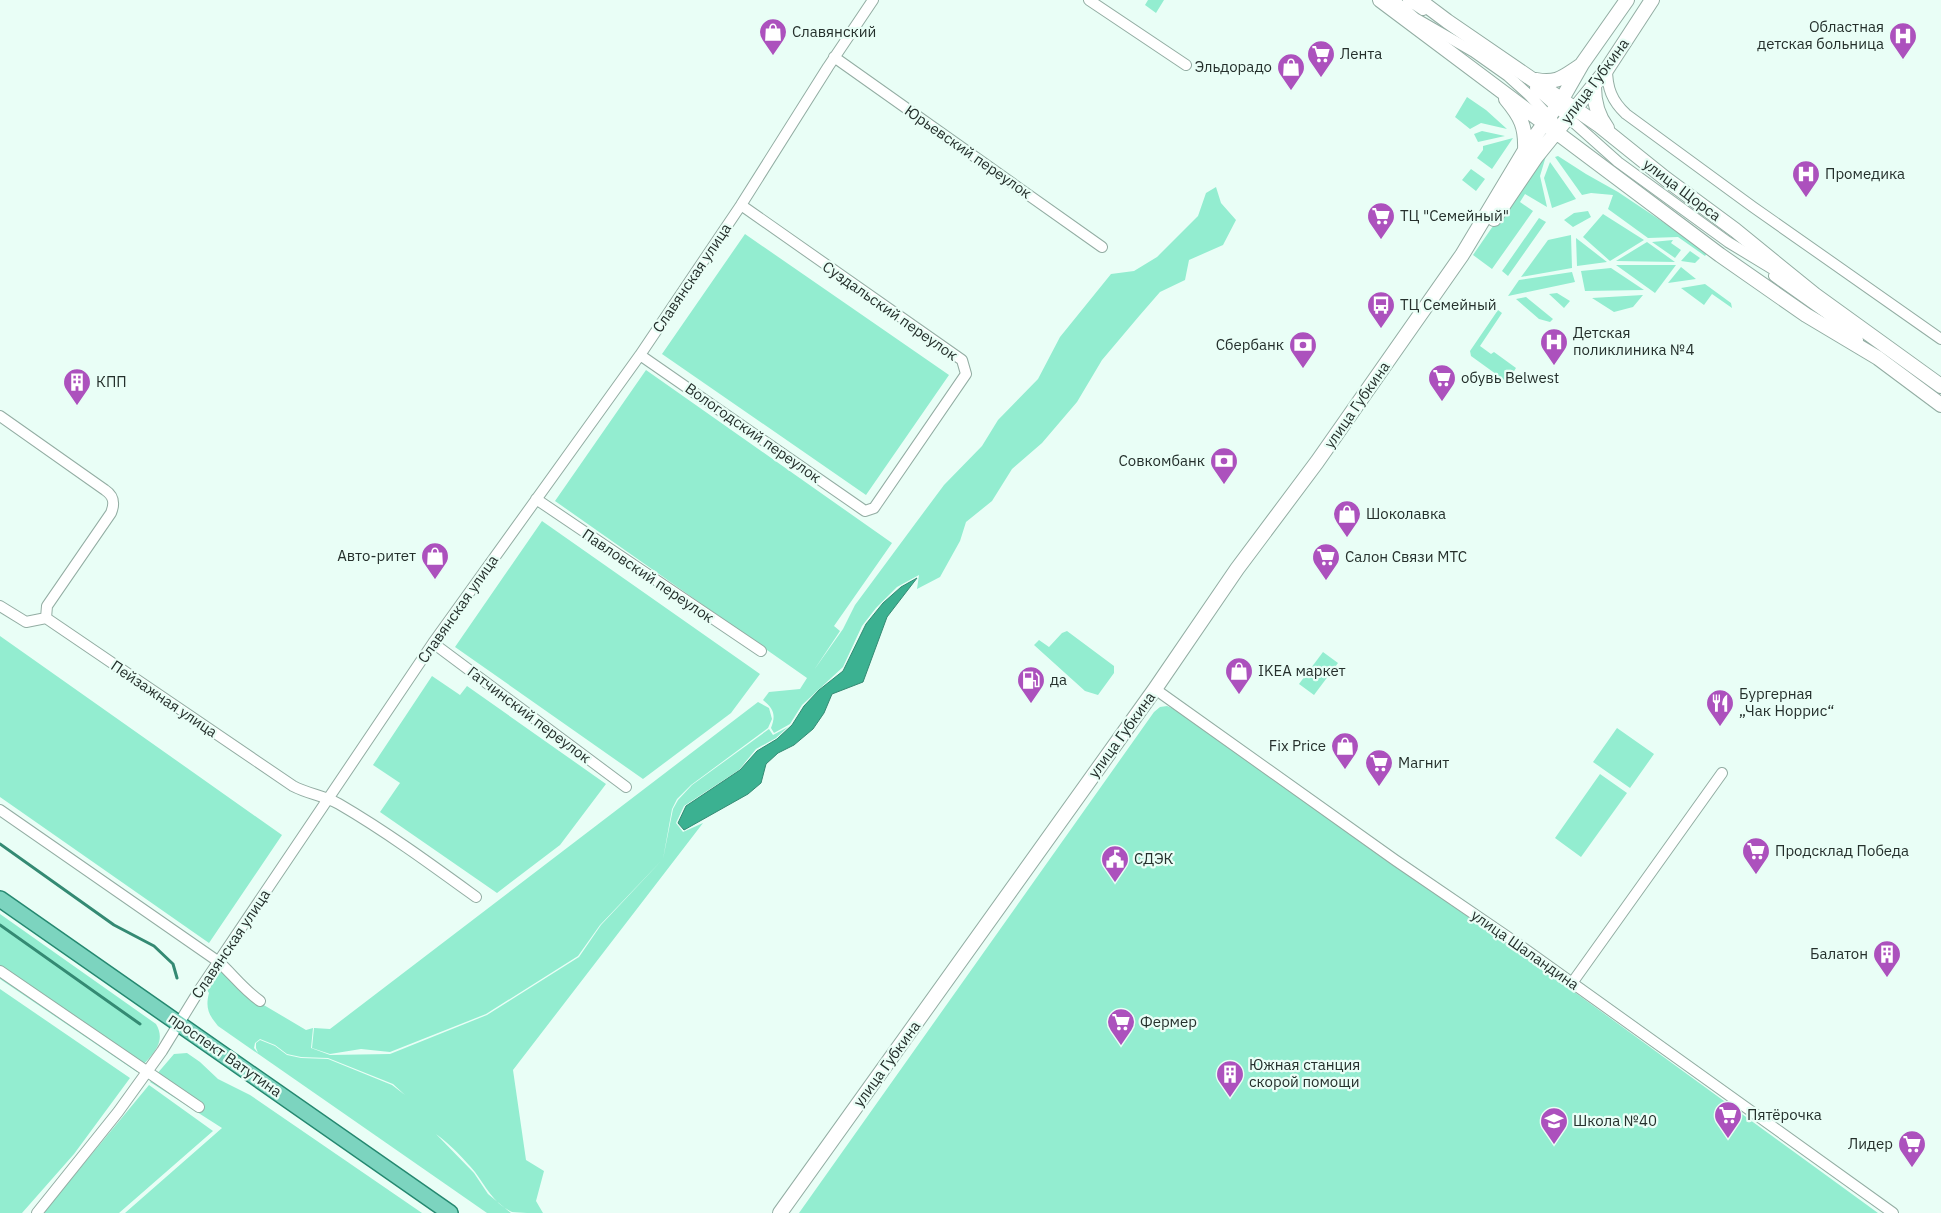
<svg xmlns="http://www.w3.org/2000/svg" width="1941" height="1213" viewBox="0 0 1941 1213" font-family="'IBM Plex Sans',sans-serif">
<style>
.green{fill:#93edd0;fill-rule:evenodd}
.water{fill:#3bb191;stroke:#348a73}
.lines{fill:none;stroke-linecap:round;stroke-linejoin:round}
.stream{stroke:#348a73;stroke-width:3}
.street-casing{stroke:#93ada3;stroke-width:12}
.secondary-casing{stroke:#93ada3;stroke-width:16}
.primary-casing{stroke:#258870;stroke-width:18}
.street{stroke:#fff;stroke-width:10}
.secondary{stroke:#fff;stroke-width:14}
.primary{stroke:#7cd4bf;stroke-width:15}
.labels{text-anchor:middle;stroke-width:4.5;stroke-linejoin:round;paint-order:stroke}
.poi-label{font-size:15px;fill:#25302c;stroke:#e9fef6;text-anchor:start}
.street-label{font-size:15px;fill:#25302c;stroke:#e9fef6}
</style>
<rect width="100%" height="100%" fill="#e9fef6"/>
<path class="green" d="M 1148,0 L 1164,0 L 1156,13 L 1145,5 Z
M 1467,97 L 1486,110 L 1507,129 L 1481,123 L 1470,129 L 1455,117 Z
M 1482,131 L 1505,136 L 1478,142 L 1474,134 Z
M 1513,138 L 1492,169 L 1477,158 L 1483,150 L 1483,146 Z
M 1542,155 L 1546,156 L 1540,176 L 1547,207 L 1525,194 L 1520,202 L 1533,211 L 1492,269 L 1473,255 Z
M 1558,156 L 1586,174 L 1618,192 L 1708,252 L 1705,256 L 1678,237 L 1648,238 L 1608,209 L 1613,195 L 1591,193 L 1582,195 L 1555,157 Z
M 1550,162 L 1576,199 L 1552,208 L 1544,178 Z
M 1471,169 L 1485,179 L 1476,191 L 1462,180 Z
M 1216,187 L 1221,203 L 1236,220 L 1223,245 L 1189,260 L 1185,280 L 1160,292 L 1140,315 L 1102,360 L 1077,402 L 1042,443 L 1012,469 L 992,501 L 966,522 L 960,541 L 940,577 L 917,589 L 919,575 L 897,587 L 876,608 L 862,626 L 843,667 L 802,705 L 790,724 L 774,733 L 771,728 C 776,715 774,709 763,700 L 769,692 L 800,689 L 807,678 L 555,501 L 646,370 L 892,543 L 834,626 L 840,631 L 814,670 L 843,629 L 855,605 L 912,528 L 944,485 L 982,446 L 998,420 L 1038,379 L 1060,337 L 1111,274 L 1134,271 L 1157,257 L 1198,216 L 1206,193 Z
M 1588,211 L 1591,217 L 1573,227 L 1564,220 L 1574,213 Z
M 1603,214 L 1644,240 L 1610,261 L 1583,237 Z
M 1539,218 L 1546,222 L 1508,276 L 1502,271 Z
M 745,234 L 949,375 L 866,495 L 662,354 Z
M 1571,235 L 1572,268 L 1521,277 L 1548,240 Z
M 1576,238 L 1607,262 L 1577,266 Z
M 1673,240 L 1671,243 L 1681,250 L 1675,258 L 1652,242 Z
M 1647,242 L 1675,262 L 1616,261 Z
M 1690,251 L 1700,258 L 1695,263 L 1681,261 Z
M 1616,265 L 1676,265 L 1655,293 Z
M 1681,267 L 1696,279 L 1668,283 Z
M 1611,268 L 1644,290 L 1585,291 L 1581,271 Z
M 1572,272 L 1575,282 L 1508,296 L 1519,280 Z
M 1705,284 L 1731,303 L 1732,308 L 1712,294 L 1704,305 L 1681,288 Z
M 1557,293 L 1570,301 L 1564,308 L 1549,294 Z
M 1643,295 L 1633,307 L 1614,312 L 1592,298 Z
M 1526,297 L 1553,319 L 1550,322 L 1539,319 L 1516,299 Z
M 1498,310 L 1502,313 L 1480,346 L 1491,354 L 1494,352 L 1516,368 L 1507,382 L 1471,356 L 1470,351 Z
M 542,521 L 760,674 L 731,713 L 643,779 L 455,647 Z
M 1067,631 L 1114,666 L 1114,673 L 1098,695 L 1085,691 L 1034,645 L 1039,640 L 1049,647 L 1062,633 Z
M 0,636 L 282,835 L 209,943 L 0,797 Z
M 1323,652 L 1338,663 L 1314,695 L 1299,684 Z
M 432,676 L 460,695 L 467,686 L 606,784 L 560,845 L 497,893 L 380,812 L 400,783 L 373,765 Z
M 758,702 L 769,708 L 772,719 L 768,728 L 691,785 L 677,799 L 672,809 L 663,859 L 600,925 L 578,956 L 486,1014 L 390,1052 L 361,1049 L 330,1054 L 312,1048 L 314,1028 L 330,1029 Z
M 1167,706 L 1174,709 L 1573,991 L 1878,1213 L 799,1213 L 1154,712 L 1160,707 Z
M 788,727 L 776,738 L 756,749 L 739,770 L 684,806 L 676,823 L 683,832 L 703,823 L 513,1070 L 526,1160 L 544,1171 L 536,1201 L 543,1213 C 534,1213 520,1213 512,1212 C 494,1204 486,1187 475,1172 C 464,1159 451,1145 436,1134 L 474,1173 L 488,1194 L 511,1213 L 487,1213 L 218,1026 C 209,1015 205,1008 209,993 L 207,990 L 222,969 L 247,995 L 306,1030 L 313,1028 L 311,1048 L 330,1055 L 390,1054 L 487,1015 L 579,957 L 601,925 L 663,859 L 673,809 L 678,800 L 692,785 L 769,729 L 773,735 ZM 260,1039 L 275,1045 L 287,1054 L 301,1057 L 328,1058 L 393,1084 L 405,1095 L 392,1085 L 328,1059 L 301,1058 L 287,1055 L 275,1046 L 260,1040 L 256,1043 L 256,1048 L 258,1053 L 254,1048 L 255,1043 Z
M 1617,728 L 1654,754 L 1630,788 L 1593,762 Z
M 1600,774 L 1627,793 L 1581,857 L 1555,838 Z
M 0,914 L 156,1024 C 168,1044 149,1057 137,1072 L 0,979 Z
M 0,989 L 130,1078 L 74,1154 L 22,1213 L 0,1213 Z
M 187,1053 L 200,1062 L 218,1079 L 250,1095 L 422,1213 L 125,1213 L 222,1128 L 150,1082 L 174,1054 Z
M 149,1085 L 213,1131 L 119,1213 L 43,1213 Z"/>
<path class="water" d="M 917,578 L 887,617 L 863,682 L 832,694 L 824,713 L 813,729 L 794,745 L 778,753 L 766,764 L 761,783 L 748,794 L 684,830 L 678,823 L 686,806 L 740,770 L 757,751 L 777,739 L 792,725 L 804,706 L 819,690 L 843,671 L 866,624 L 883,603 L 901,587 Z"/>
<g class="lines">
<path class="stream" d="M 0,844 L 114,925 L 154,946 L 173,964 L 177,978
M 0,925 L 140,1024"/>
<g class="street-casing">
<path id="street" d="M 1089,0 L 1186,65
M 1394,0 L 1415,18 L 1474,52 L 1508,76 L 1530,96 L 1553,121
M 1408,0 L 1423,10
M 834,57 L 1102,247
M 1607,69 C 1607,88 1612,101 1626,114 L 1753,207 L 1941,339
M 1535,88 L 1618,162 L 1728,242 L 1784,276
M 1774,276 L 1826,313 L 1858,340
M 640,355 L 865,511 L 874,508 L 966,374 L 962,360 L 741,205
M 0,416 L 105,490 C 114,496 115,503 111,513 L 47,606 L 46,618
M 536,499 L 761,651
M 0,606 L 26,622 L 46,618 L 293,786 C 308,794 325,796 339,804 C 387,832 432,865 476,897
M 433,643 L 626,787
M 1155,689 L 1395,860 L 1518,944 L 1893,1213
M 0,810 L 219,962 C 233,975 244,990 260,1001
M 0,971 L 199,1107
M 1572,983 L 1722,773
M 37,1213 L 118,1112 L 162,1051 L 200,989 L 433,643 L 640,355 L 741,205 L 828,67 L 873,0"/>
</g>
<g class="secondary-casing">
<path id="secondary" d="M 1380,0 L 1720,255 L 1806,315 L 1878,358 L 1941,405
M 1419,0 L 1447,21 L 1600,126 L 1666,179 L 1735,230 L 1815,295 L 1941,386
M 1536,80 C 1557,84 1563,77 1580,66
M 1594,87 C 1594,102 1598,116 1607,128
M 1506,99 C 1521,117 1526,127 1525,150
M 1494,219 L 1536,157 L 1607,69 L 1652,0
M 780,1213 L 1155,689 L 1237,569 L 1317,462 L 1462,255 L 1525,150 L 1562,99 L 1582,64 L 1627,0"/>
</g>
<g class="primary-casing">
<path id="primary" d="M 0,899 L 450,1213"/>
</g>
<use href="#street" class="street"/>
<use href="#secondary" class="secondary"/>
<use href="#primary" class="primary"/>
</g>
<defs>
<g id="shop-pin" transform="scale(1.4375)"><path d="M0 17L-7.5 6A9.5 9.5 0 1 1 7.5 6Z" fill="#ac51bd" stroke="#e9fef6"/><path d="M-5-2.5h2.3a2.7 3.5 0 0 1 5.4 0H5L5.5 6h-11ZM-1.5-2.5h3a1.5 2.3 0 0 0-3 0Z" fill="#fff"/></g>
<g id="hospital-pin" transform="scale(1.4375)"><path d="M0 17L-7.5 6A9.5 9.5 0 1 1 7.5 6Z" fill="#ac51bd" stroke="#e9fef6"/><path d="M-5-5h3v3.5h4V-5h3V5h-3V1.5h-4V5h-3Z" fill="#fff"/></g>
<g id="supermarket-pin" transform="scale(1.4375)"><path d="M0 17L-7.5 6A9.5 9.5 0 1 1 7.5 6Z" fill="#ac51bd" stroke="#e9fef6"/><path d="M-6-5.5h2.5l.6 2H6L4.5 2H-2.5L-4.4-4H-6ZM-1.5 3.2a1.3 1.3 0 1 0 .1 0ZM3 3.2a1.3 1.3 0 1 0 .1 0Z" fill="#fff"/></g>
<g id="bus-pin" transform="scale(1.4375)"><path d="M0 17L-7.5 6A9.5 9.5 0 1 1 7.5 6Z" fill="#ac51bd" stroke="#e9fef6"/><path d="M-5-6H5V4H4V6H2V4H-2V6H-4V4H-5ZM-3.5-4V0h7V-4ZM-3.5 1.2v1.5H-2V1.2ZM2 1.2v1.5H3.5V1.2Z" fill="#fff"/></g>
<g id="bank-pin" transform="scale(1.4375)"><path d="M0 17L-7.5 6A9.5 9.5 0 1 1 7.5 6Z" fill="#ac51bd" stroke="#e9fef6"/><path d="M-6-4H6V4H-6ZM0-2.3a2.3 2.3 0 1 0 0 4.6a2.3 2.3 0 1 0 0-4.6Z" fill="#fff"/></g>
<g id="building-pin" transform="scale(1.4375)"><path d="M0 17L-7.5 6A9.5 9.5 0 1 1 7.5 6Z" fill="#ac51bd" stroke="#e9fef6"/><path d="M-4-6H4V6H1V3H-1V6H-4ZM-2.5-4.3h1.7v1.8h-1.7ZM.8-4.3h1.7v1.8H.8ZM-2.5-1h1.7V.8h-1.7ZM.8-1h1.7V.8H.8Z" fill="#fff"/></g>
<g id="fuel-pin" transform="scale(1.4375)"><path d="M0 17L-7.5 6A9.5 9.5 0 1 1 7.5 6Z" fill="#ac51bd" stroke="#e9fef6"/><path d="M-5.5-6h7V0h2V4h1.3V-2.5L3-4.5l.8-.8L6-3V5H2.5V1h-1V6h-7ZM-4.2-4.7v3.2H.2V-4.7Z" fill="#fff"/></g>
<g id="restaurant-pin" transform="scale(1.4375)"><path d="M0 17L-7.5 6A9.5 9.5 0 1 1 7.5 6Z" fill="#ac51bd" stroke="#e9fef6"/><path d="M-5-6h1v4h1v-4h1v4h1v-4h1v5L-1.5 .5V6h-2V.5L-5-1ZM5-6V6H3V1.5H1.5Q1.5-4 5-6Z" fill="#fff"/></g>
<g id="civic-pin" transform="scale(1.4375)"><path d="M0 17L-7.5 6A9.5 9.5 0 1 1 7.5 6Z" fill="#ac51bd" stroke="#e9fef6"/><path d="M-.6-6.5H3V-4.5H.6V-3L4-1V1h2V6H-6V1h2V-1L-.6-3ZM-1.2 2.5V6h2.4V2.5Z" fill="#fff"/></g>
<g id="school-pin" transform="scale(1.4375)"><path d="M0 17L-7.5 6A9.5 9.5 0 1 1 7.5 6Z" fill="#ac51bd" stroke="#e9fef6"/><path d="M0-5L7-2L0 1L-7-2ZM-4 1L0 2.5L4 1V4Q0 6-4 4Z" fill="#fff"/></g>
</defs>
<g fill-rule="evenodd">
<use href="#shop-pin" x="773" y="32"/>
<use href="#hospital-pin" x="1903" y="36"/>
<use href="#supermarket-pin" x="1321" y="54"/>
<use href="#shop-pin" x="1291" y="67"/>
<use href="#hospital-pin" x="1806" y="174"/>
<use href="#supermarket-pin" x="1381" y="216"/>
<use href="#bus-pin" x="1381" y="305"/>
<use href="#hospital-pin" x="1554" y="342"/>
<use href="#bank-pin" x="1303" y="345"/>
<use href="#supermarket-pin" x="1442" y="378"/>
<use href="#building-pin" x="77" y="382"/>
<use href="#bank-pin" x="1224" y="461"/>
<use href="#shop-pin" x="1347" y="514"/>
<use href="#shop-pin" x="435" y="556"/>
<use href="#supermarket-pin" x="1326" y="557"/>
<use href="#shop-pin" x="1239" y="671"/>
<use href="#fuel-pin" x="1031" y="680"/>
<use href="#restaurant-pin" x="1720" y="703"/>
<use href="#shop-pin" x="1345" y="746"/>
<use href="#supermarket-pin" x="1379" y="763"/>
<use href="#supermarket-pin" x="1756" y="851"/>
<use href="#civic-pin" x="1115" y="859"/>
<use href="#building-pin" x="1887" y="954"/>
<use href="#supermarket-pin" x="1121" y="1022"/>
<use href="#building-pin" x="1230" y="1074"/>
<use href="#supermarket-pin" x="1728" y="1115"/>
<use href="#school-pin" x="1554" y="1121"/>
<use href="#supermarket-pin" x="1912" y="1144"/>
</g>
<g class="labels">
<g class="poi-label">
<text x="1884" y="32" text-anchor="end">Областная<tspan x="1884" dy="17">детская больница</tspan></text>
<text x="792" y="37">Славянский</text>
<text x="1340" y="59">Лента</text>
<text x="1272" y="72" text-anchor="end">Эльдорадо</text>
<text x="1825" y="179">Промедика</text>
<text x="1400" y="221">ТЦ "Семейный"</text>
<text x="1400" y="310">ТЦ Семейный</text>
<text x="1573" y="338">Детская<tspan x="1573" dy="17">поликлиника №4</tspan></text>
<text x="1284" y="350" text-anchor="end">Сбербанк</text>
<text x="1461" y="383">обувь Belwest</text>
<text x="96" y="387">КПП</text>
<text x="1205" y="466" text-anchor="end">Совкомбанк</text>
<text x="1366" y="519">Шоколавка</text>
<text x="416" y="561" text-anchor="end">Авто-ритет</text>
<text x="1345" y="562">Салон Связи МТС</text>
<text x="1258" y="676">IKEA маркет</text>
<text x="1050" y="685">да</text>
<text x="1739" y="699">Бургерная<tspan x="1739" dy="17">„Чак Норрис“</tspan></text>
<text x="1326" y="751" text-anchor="end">Fix Price</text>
<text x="1398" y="768">Магнит</text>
<text x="1775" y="856">Продсклад Победа</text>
<text x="1134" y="864">СДЭК</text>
<text x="1868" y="959" text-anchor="end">Балатон</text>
<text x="1140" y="1027">Фермер</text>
<text x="1249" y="1070">Южная станция<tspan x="1249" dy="17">скорой помощи</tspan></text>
<text x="1747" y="1120">Пятёрочка</text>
<text x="1573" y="1126">Школа №40</text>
<text x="1893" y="1149" text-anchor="end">Лидер</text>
</g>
<g class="street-label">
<text transform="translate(1595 81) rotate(-53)" y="5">улица Губкина</text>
<text transform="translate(968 152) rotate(35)" y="5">Юрьевский переулок</text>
<text transform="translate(1682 190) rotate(37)" y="5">улица Щорса</text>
<text transform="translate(692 278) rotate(-56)" y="5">Славянская улица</text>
<text transform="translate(890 311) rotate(35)" y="5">Суздальский переулок</text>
<text transform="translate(1357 405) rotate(-55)" y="5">улица Губкина</text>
<text transform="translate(753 433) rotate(35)" y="5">Вологодский переулок</text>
<text transform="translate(648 576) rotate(34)" y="5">Павловский переулок</text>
<text transform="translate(458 609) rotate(-55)" y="5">Славянская улица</text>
<text transform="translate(164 699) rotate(34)" y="5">Пейзажная улица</text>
<text transform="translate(529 715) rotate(37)" y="5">Гатчинский переулок</text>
<text transform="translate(1122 735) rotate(-54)" y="5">улица Губкина</text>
<text transform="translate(231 944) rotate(-56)" y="5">Славянская улица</text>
<text transform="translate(1525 950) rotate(35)" y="5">улица Шаландина</text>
<text transform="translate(225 1055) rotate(35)" y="5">проспект Ватутина</text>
<text transform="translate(887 1064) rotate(-54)" y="5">улица Губкина</text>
</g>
</g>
</svg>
